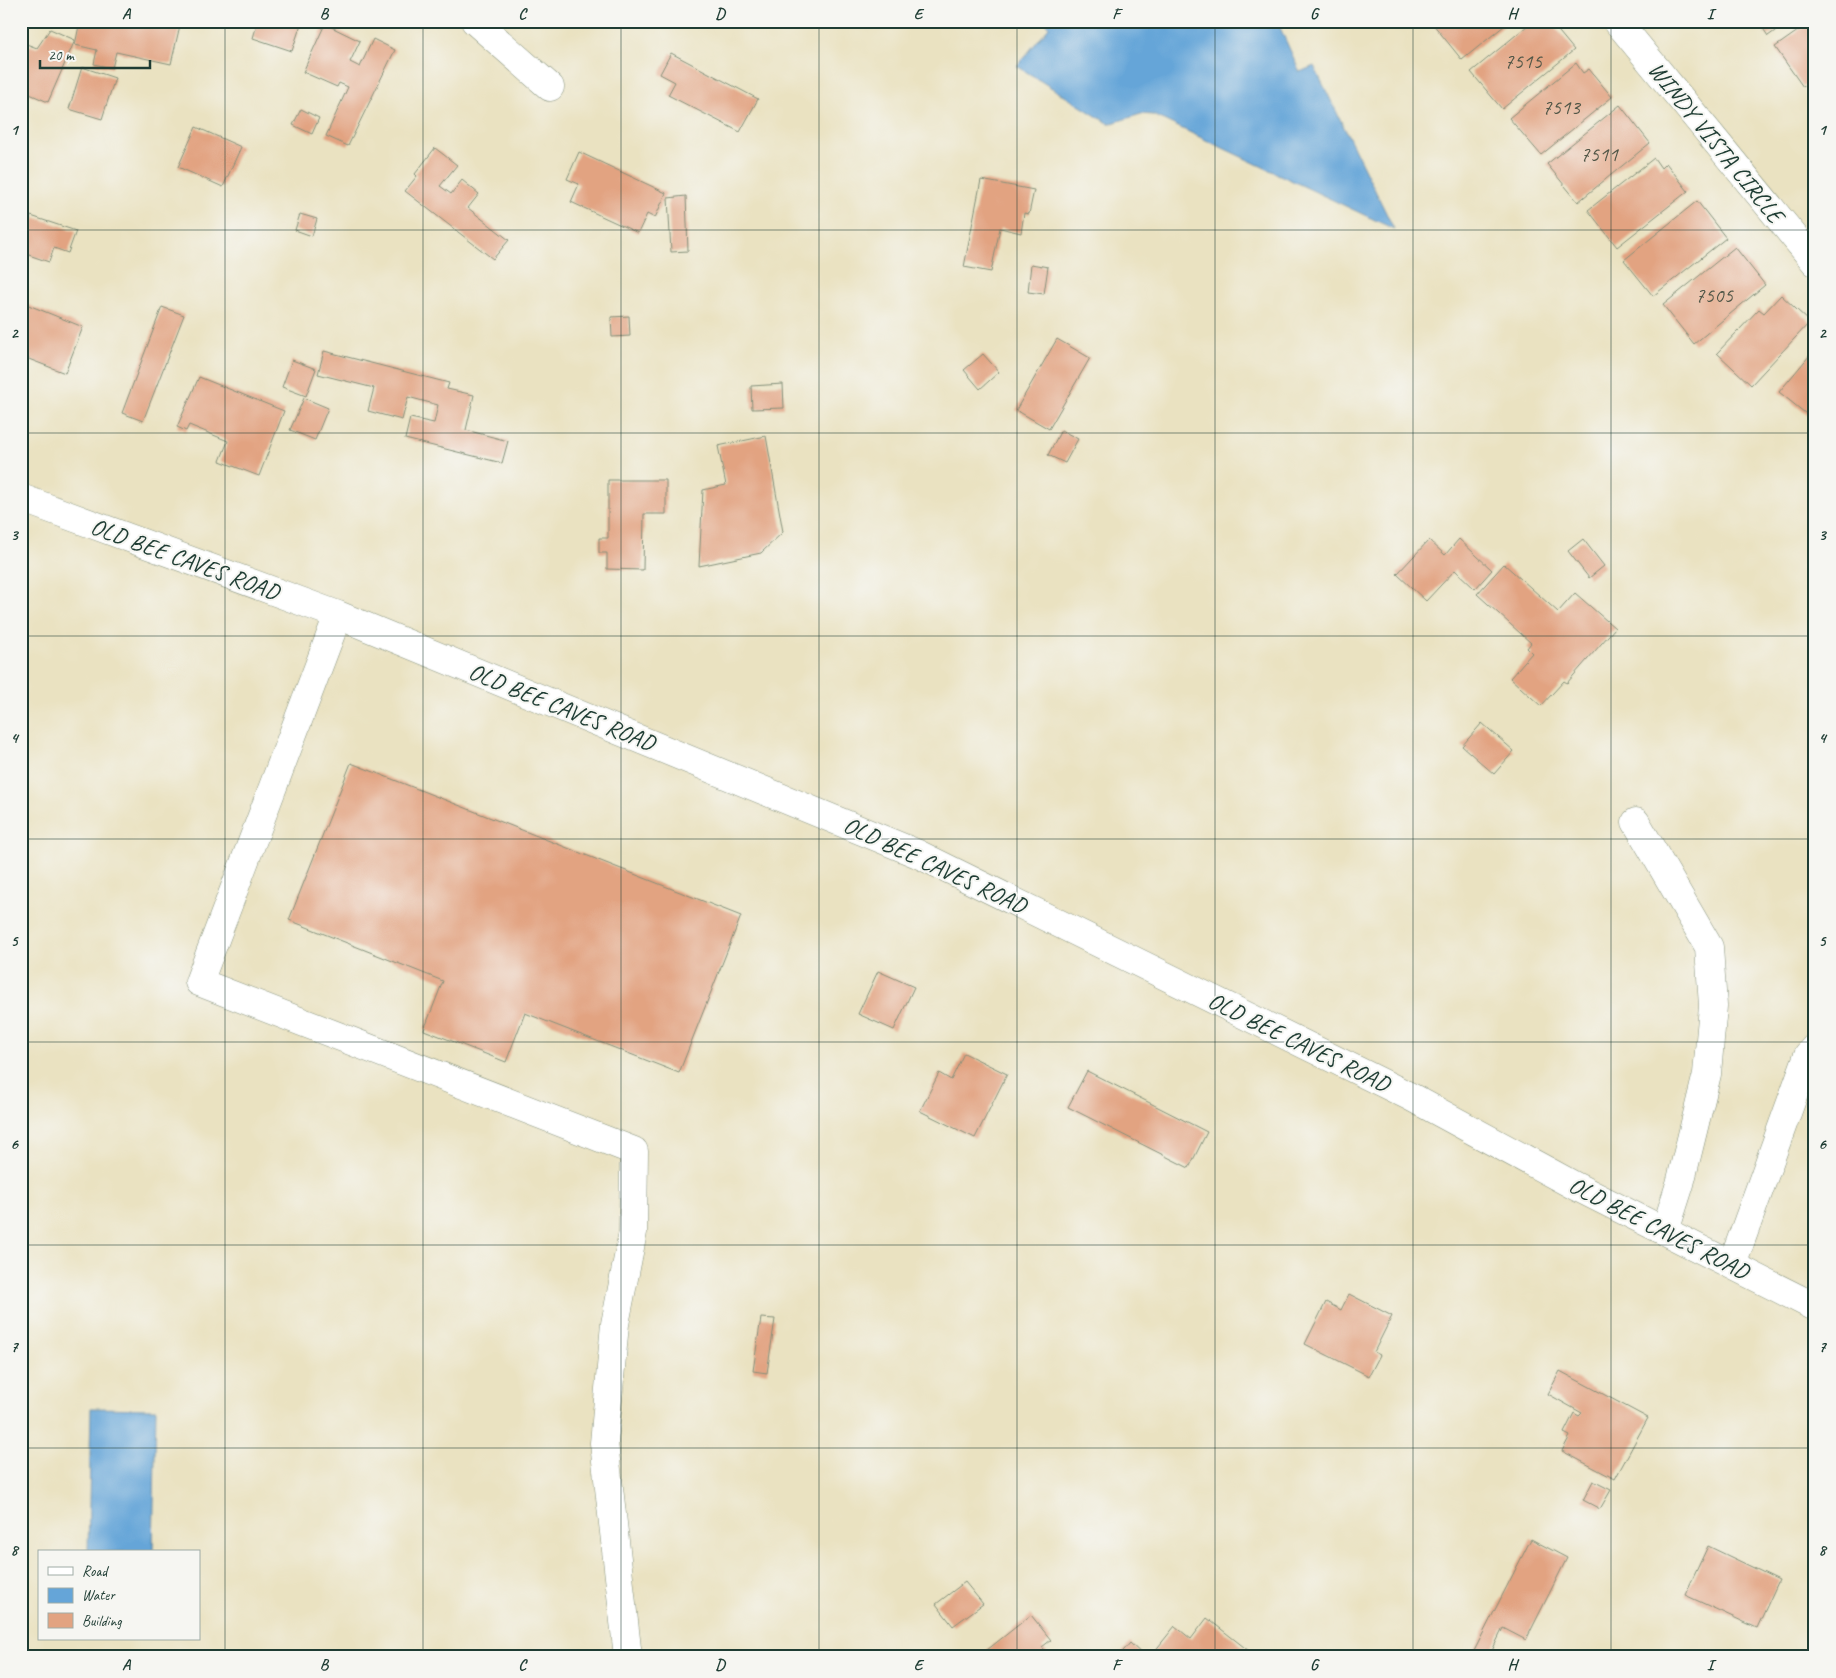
<svg xmlns="http://www.w3.org/2000/svg" width="1836" height="1678" viewBox="0 0 1836 1678" font-family="Caveat,sans-serif">
<style>
.water{fill:#65a5d8;stroke:#427186}
.building{fill:#e2a381}
.lines{fill:none;stroke-linecap:round;stroke-linejoin:round}
.minor-casing{stroke:#84907a;stroke-width:29}
.minor{stroke:#fff;stroke-width:28}
.grid{fill:none;stroke:#1f3d34;stroke-width:1;stroke-opacity:0.55}
.labels{text-anchor:middle;stroke-width:4;stroke-linejoin:round;paint-order:stroke}
.number-label{font-size:21px;fill:#505647}
.street-label{font-size:24px;fill:#1f3d34;stroke:#f6f6f2}
.neatline{fill:none;stroke:#1f3d34;stroke-width:2}
.grid-label{font-size:16px;text-anchor:middle;font-weight:bold;fill:#1f3d34}
</style>
<rect width="100%" height="100%" fill="#f6f6f2"/>
<filter id="ink" filterUnits="userSpaceOnUse"><feTurbulence type="fractalNoise" baseFrequency=".02" numOctaves="2"/><feDisplacementMap in="SourceGraphic" scale="10" xChannelSelector="R" yChannelSelector="G"/><feConvolveMatrix kernelMatrix="1 2 1 2 8 2 1 2 1" color-interpolation-filters="sRGB"/></filter>
<filter id="wash" filterUnits="userSpaceOnUse"><feTurbulence type="fractalNoise" baseFrequency=".0096" numOctaves="4" result="noise"/><feDisplacementMap in="SourceGraphic" scale="20" xChannelSelector="R" yChannelSelector="G"/><feGaussianBlur stdDeviation="1.12" result="paint"/><feColorMatrix in="noise" values="0 0 0 0 0 0 0 0 0 0 0 0 0 0 0 0 0 1.4 0 .05"/><feComposite in="paint" operator="in"/></filter>
<g filter="url(#wash)">
<rect width="100%" height="100%" fill="#eae2c1"/>
<path class="water" d="M 1045,21 L 1277,21 L 1300,72 L 1314,66 L 1394,229 L 1153,115 L 1141,114 L 1109,124 L 1017,66 L 1049,27 Z
M 91,1408 L 156,1409 L 153,1552 L 88,1552 Z"/>
<g id="blocks">
<path class="building" d="M 80,21 L 181,21 L 171,64 L 116,52 L 112,68 L 94,64 L 97,50 L 75,45 Z
M 258,21 L 302,21 L 292,51 L 253,38 Z
M 1437,21 L 1510,21 L 1462,60 L 1433,24 Z
M 1533,21 L 1550,21 L 1574,50 L 1502,109 L 1471,72 Z
M 1758,21 L 1789,21 L 1768,36 Z
M 1812,21 L 1815,21 L 1815,78 L 1803,87 L 1775,47 Z
M 325,24 L 360,41 L 350,62 L 360,67 L 373,39 L 395,50 L 348,146 L 326,136 L 348,87 L 339,83 L 337,87 L 303,72 Z
M 50,29 L 75,40 L 48,102 L 25,92 L 21,101 L 21,42 L 37,48 Z
M 671,53 L 758,99 L 740,132 L 668,95 L 675,82 L 660,74 Z
M 1576,63 L 1583,73 L 1589,69 L 1612,97 L 1541,155 L 1509,118 Z
M 82,67 L 115,78 L 102,119 L 69,109 Z
M 1620,105 L 1650,143 L 1578,202 L 1547,164 Z
M 301,109 L 319,118 L 312,134 L 293,125 Z
M 196,127 L 241,147 L 223,187 L 178,167 Z
M 435,148 L 457,165 L 440,186 L 451,194 L 462,180 L 479,194 L 468,208 L 509,240 L 493,259 L 405,191 L 417,176 L 415,174 Z
M 579,152 L 666,193 L 655,218 L 647,214 L 638,233 L 571,202 L 579,184 L 567,179 Z
M 1654,158 L 1661,168 L 1666,163 L 1688,191 L 1617,247 L 1588,210 Z
M 981,180 L 1034,190 L 1029,214 L 1024,213 L 1021,233 L 1000,228 L 991,272 L 964,267 Z
M 686,196 L 688,251 L 671,252 L 668,198 Z
M 1697,201 L 1726,238 L 1653,296 L 1624,260 Z
M 300,214 L 317,219 L 312,236 L 295,230 Z
M 31,216 L 76,231 L 68,253 L 54,248 L 49,262 L 23,253 L 27,239 L 24,238 Z
M 1735,247 L 1765,285 L 1694,344 L 1663,305 Z
M 1031,264 L 1048,267 L 1044,294 L 1028,292 Z
M 1781,295 L 1810,322 L 1751,385 L 1717,353 L 1759,309 L 1764,313 Z
M 21,302 L 83,327 L 65,373 L 21,356 Z
M 162,307 L 184,315 L 143,421 L 122,413 Z
M 629,316 L 630,336 L 612,337 L 611,317 Z
M 1057,339 L 1090,358 L 1049,429 L 1016,410 Z
M 1815,349 L 1815,421 L 1779,392 Z
M 324,351 L 449,383 L 447,389 L 474,395 L 466,430 L 508,441 L 502,463 L 405,439 L 410,418 L 434,423 L 438,405 L 408,397 L 402,420 L 368,411 L 374,388 L 318,374 Z
M 983,354 L 999,372 L 980,389 L 964,370 Z
M 292,360 L 316,369 L 306,396 L 282,387 Z
M 199,377 L 284,411 L 259,476 L 220,461 L 228,441 L 189,425 L 186,431 L 177,427 Z
M 783,384 L 784,408 L 752,409 L 751,386 Z
M 304,398 L 328,408 L 315,440 L 290,430 Z
M 1061,430 L 1078,439 L 1065,463 L 1048,455 Z
M 766,436 L 783,532 L 761,553 L 699,566 L 703,490 L 726,485 L 718,446 Z
M 608,480 L 666,480 L 666,514 L 644,514 L 643,570 L 607,569 L 607,553 L 599,553 L 599,538 L 608,538 Z
M 1459,539 L 1492,570 L 1475,589 L 1455,570 L 1426,601 L 1397,574 L 1429,540 L 1445,555 Z
M 1583,539 L 1604,566 L 1589,578 L 1568,551 Z
M 1504,564 L 1558,612 L 1575,593 L 1615,628 L 1567,683 L 1564,681 L 1541,706 L 1510,678 L 1532,653 L 1527,648 L 1531,643 L 1477,594 Z
M 1482,723 L 1514,751 L 1494,774 L 1462,746 Z
M 351,763 L 741,916 L 679,1073 L 525,1013 L 506,1062 L 424,1030 L 443,981 L 289,920 Z
M 878,971 L 914,987 L 894,1030 L 858,1014 Z
M 964,1053 L 1007,1074 L 975,1138 L 920,1111 L 939,1073 L 951,1080 Z
M 1087,1071 L 1207,1132 L 1189,1168 L 1068,1107 Z
M 1349,1294 L 1392,1316 L 1374,1352 L 1380,1355 L 1369,1376 L 1305,1344 L 1326,1302 L 1341,1310 Z
M 761,1318 L 775,1319 L 767,1373 L 753,1371 Z
M 1560,1371 L 1648,1418 L 1615,1479 L 1562,1451 L 1570,1436 L 1564,1433 L 1574,1413 L 1579,1416 L 1582,1413 L 1548,1394 Z
M 1593,1481 L 1611,1490 L 1600,1509 L 1583,1500 Z
M 1531,1539 L 1567,1558 L 1526,1640 L 1503,1628 L 1489,1657 L 1471,1657 Z
M 1708,1546 L 1779,1580 L 1757,1628 L 1685,1595 Z
M 965,1582 L 983,1604 L 953,1626 L 936,1604 Z
M 1031,1615 L 1051,1640 L 1042,1647 L 1049,1655 L 1047,1657 L 984,1657 L 982,1654 Z
M 1207,1618 L 1249,1651 L 1245,1657 L 1150,1657 L 1175,1626 L 1191,1639 Z
M 1130,1643 L 1145,1657 L 1118,1657 Z"/>
</g>
</g>
<g filter="url(#ink)">
<use href="#blocks" fill-opacity="0" stroke="#84907a" stroke-width="1"/>
<g class="lines">
<g class="minor-casing">
<path id="minor" d="M 475,21 L 550,87
M 1617,21 L 1815,262
M 21,498 L 338,615 L 918,854 L 1411,1097 L 1575,1186 L 1815,1307
M 338,615 L 199,982 L 634,1151 L 633,1232 L 615,1324 L 604,1443 L 628,1657
M 1636,822 L 1709,947 L 1713,1006 L 1707,1074 L 1680,1184 L 1665,1231
M 1732,1265 L 1808,1055 L 1815,1047"/>
</g>
<use href="#minor" class="minor"/>
</g>
</g>
<path class="grid" d="M 225,21 L 225,1657M 423,21 L 423,1657M 621,21 L 621,1657M 819,21 L 819,1657M 1017,21 L 1017,1657M 1215,21 L 1215,1657M 1413,21 L 1413,1657M 1611,21 L 1611,1657M 21,230 L 1815,230M 21,433 L 1815,433M 21,636 L 1815,636M 21,839 L 1815,839M 21,1042 L 1815,1042M 21,1245 L 1815,1245M 21,1448 L 1815,1448"/>
<g class="labels">
<g class="number-label">
<text x="1523" y="68">7515</text>
<text x="1561" y="114">7513</text>
<text x="1599" y="161">7511</text>
<text x="1714" y="302">7505</text>
</g>
<g class="street-label">
<text transform="translate(1716 142) rotate(51)" y="8">WINDY VISTA CIRCLE</text>
<text transform="translate(185 559) rotate(20)" y="8">OLD BEE CAVES ROAD</text>
<text transform="translate(562 707) rotate(22)" y="8">OLD BEE CAVES ROAD</text>
<text transform="translate(935 865) rotate(25)" y="8">OLD BEE CAVES ROAD</text>
<text transform="translate(1299 1042) rotate(26)" y="8">OLD BEE CAVES ROAD</text>
<text transform="translate(1659 1228) rotate(27)" y="8">OLD BEE CAVES ROAD</text>
</g>
</g>
<rect width="1836" height="1678" fill="none" stroke="#f6f6f2" stroke-width="55"/>
<rect x="38" y="1550" width="162" height="90" fill="#f6f6f2" stroke="#a0aca6"/>
<rect x="48" y="1567" width="25" height="8" fill="#ffffff" stroke="#a0aca6"/>
<text x="82" y="1576" font-size="15" fill="#1f3d34">Road</text>
<rect x="48" y="1588" width="25" height="15" fill="#65a5d8" stroke="#a0aca6"/>
<text x="82" y="1600" font-size="15" fill="#1f3d34">Water</text>
<rect x="48" y="1613" width="25" height="15" fill="#e2a381" stroke="#a0aca6"/>
<text x="82" y="1626" font-size="15" fill="#1f3d34">Building</text>
<path d="M40 60v8h110v-8" fill="none" stroke="#1f3d34" stroke-width="2.5"/>
<text x="48" y="60" font-size="15" fill="#1f3d34" stroke="#f6f6f2" stroke-width="4" paint-order="stroke">20 m</text>
<rect x="28" y="28" width="1780" height="1622" class="neatline"/>
<g class="grid-label">
<text x="126" y="19">A</text>
<text x="324" y="19">B</text>
<text x="522" y="19">C</text>
<text x="720" y="19">D</text>
<text x="918" y="19">E</text>
<text x="1116" y="19">F</text>
<text x="1314" y="19">G</text>
<text x="1512" y="19">H</text>
<text x="1710" y="19">I</text>
<text x="14" y="135">1</text>
<text x="1822" y="135">1</text>
<text x="14" y="338">2</text>
<text x="1822" y="338">2</text>
<text x="14" y="540">3</text>
<text x="1822" y="540">3</text>
<text x="14" y="743">4</text>
<text x="1822" y="743">4</text>
<text x="14" y="946">5</text>
<text x="1822" y="946">5</text>
<text x="14" y="1149">6</text>
<text x="1822" y="1149">6</text>
<text x="14" y="1352">7</text>
<text x="1822" y="1352">7</text>
<text x="14" y="1555">8</text>
<text x="1822" y="1555">8</text>
<text x="126" y="1670">A</text>
<text x="324" y="1670">B</text>
<text x="522" y="1670">C</text>
<text x="720" y="1670">D</text>
<text x="918" y="1670">E</text>
<text x="1116" y="1670">F</text>
<text x="1314" y="1670">G</text>
<text x="1512" y="1670">H</text>
<text x="1710" y="1670">I</text>
</g>
</svg>
